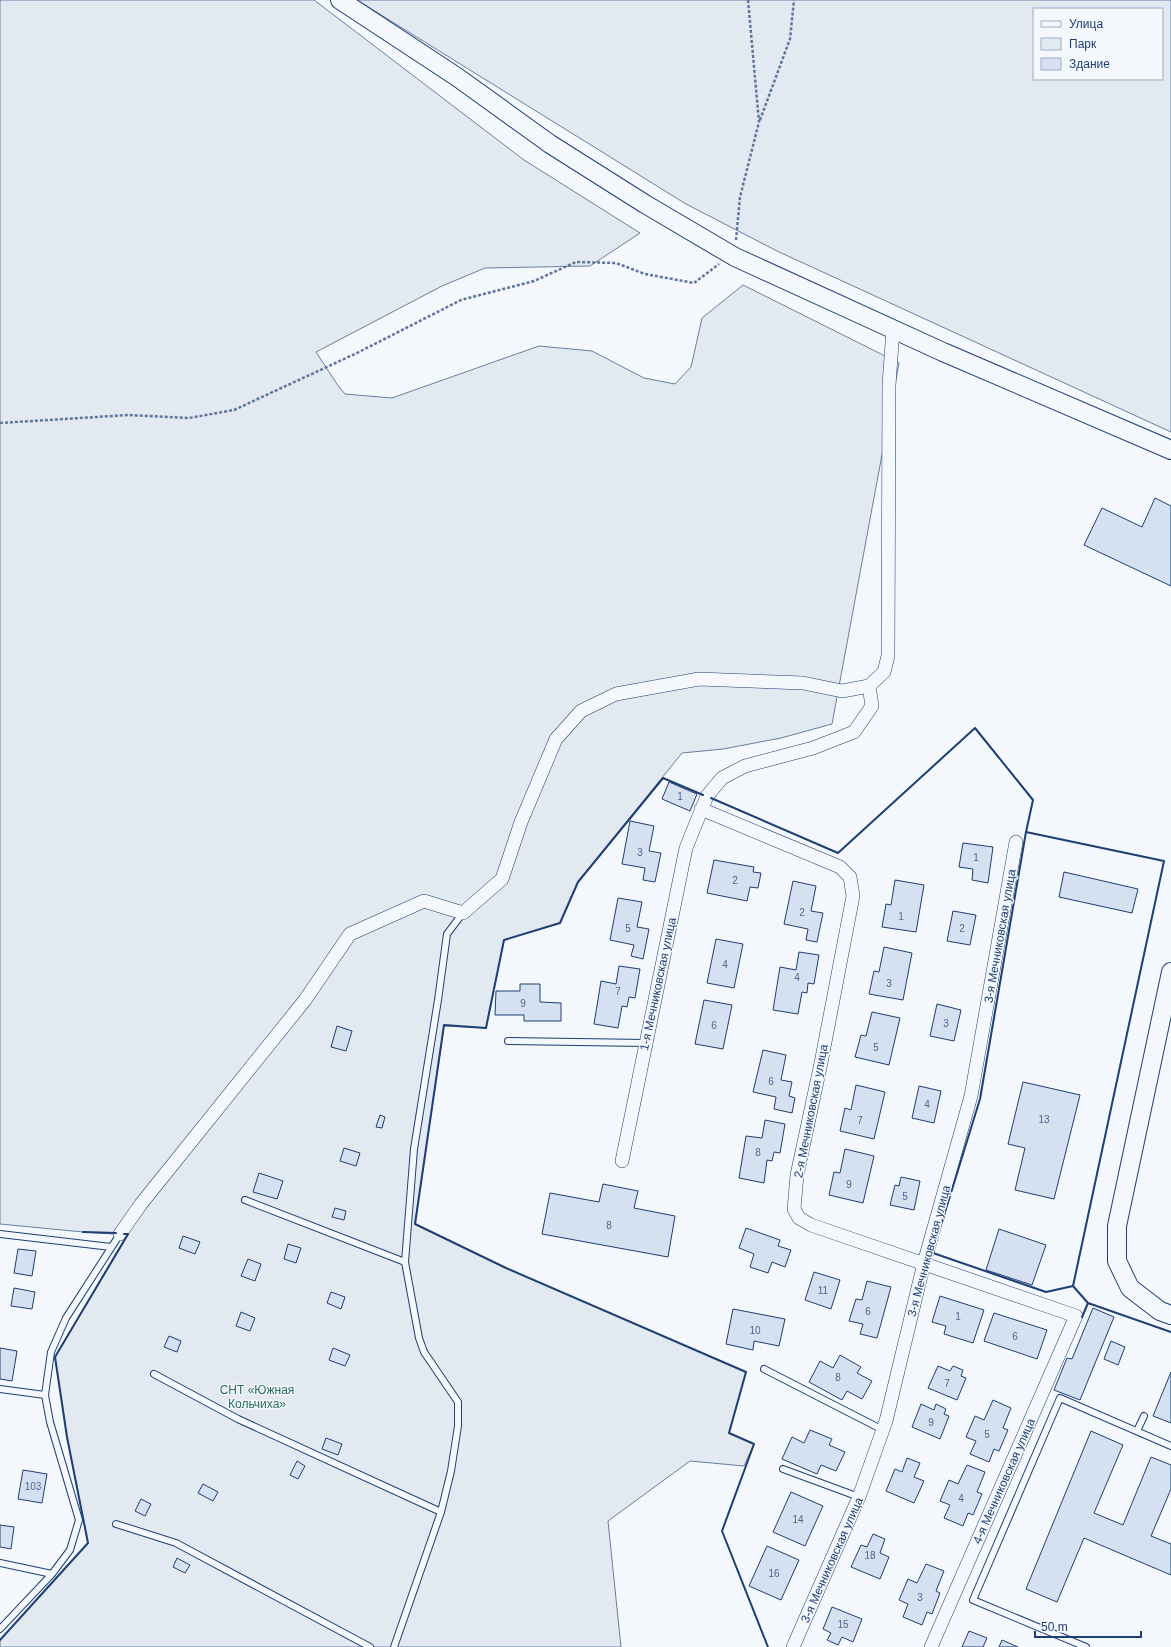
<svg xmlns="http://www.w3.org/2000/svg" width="1171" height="1647" viewBox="0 0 1171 1647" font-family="Helvetica,sans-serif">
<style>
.green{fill:#e3e9f0;stroke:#687fa3;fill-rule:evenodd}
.building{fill:#d5e0f0;stroke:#1d3f73}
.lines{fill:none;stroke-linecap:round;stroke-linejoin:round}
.lane-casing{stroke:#1d3f73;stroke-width:8}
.street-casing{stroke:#1d3f73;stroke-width:14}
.secondary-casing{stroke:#1d3f73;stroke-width:20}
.path{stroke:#5e769c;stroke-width:2.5;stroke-dasharray:3 2;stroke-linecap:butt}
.lane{stroke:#f4f7fb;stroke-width:6}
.street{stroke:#f4f7fb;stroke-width:13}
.secondary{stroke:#f4f7fb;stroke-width:18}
.wall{stroke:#1d3f73;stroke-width:2}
.labels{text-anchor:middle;stroke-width:3;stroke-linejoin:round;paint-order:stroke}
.number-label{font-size:10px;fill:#4b6792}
.street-label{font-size:12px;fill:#1d3f73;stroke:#f4f7fb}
.park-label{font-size:12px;fill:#2c6c60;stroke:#f4f7fb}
</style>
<rect width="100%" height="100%" fill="#f4f7fb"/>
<path class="green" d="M 0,0 L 314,0 L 524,160 L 640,233 L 590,266 L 485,268 L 442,286 L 316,352 L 339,387 L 345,394 L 392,398 L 539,346 L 592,351 L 644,378 L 675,384 L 691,367 L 702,318 L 743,285 L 899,363 L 832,724 L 781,738 L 723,749 L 682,753 L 578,882 L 560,923 L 504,940 L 486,1028 L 444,1026 L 415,1224 L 506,1268 L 746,1372 L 729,1433 L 754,1444 L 744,1466 L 690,1461 L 608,1521 L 621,1647 L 0,1647 L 0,1640 L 88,1543 L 67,1437 L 55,1357 L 128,1235 L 83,1232 L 0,1224 Z
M 357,0 L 1171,0 L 1171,432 L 777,251 L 686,204 ZM 1034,9 L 1162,9 L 1162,79 L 1034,79 Z"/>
<path class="building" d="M 1155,498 L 1171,506 L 1171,586 L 1084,545 L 1102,508 L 1142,527 Z
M 669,782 L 697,794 L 690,811 L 662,799 Z
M 630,821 L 654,826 L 649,851 L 661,853 L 655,882 L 643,880 L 645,868 L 622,864 Z
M 963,843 L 993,847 L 988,883 L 972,880 L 973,869 L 959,867 Z
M 714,860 L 754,867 L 753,872 L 761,873 L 758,888 L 750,887 L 747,901 L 707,893 Z
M 1064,872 L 1138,889 L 1132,913 L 1059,897 Z
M 895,880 L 924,885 L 916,932 L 882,927 L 886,904 L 891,905 Z
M 793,881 L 816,886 L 811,911 L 823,913 L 817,942 L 806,940 L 808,929 L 784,924 Z
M 618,898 L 642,902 L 637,927 L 649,929 L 643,959 L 631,956 L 634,945 L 610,940 Z
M 953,911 L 976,915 L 970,945 L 947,941 Z
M 716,939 L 743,944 L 734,988 L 707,983 Z
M 884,947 L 912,953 L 903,1000 L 869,994 L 874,971 L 879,972 Z
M 799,952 L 819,955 L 814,984 L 808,983 L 807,993 L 802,992 L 798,1014 L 773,1010 L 780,967 L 796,970 Z
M 619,966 L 640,969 L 635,998 L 629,997 L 627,1007 L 622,1006 L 618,1028 L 594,1024 L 601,981 L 616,984 Z
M 520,984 L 540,984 L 540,1002 L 561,1003 L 561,1021 L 524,1021 L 524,1015 L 495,1015 L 496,991 L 520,991 Z
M 704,1000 L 732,1005 L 723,1049 L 695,1044 Z
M 937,1004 L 961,1010 L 954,1041 L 930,1036 Z
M 872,1012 L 900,1018 L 889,1065 L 855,1057 L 861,1035 L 866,1036 Z
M 337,1026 L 352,1031 L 346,1051 L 331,1047 Z
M 763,1050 L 786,1055 L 781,1080 L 792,1082 L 789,1096 L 795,1098 L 792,1113 L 774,1109 L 776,1097 L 753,1092 Z
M 1023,1082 L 1080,1095 L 1054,1199 L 1015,1190 L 1025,1148 L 1008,1144 Z
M 856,1085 L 885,1092 L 874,1139 L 840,1131 L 845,1108 L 851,1110 Z
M 919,1086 L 941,1091 L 934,1123 L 912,1118 Z
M 380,1115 L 385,1117 L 382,1128 L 376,1127 Z
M 765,1120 L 785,1124 L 780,1153 L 774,1152 L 772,1161 L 767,1160 L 764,1183 L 739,1178 L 746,1136 L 762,1138 Z
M 344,1148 L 360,1153 L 356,1166 L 340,1161 Z
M 845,1149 L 874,1156 L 863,1203 L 829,1195 L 834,1172 L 840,1173 Z
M 259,1173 L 283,1181 L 277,1199 L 253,1192 Z
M 901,1177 L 920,1181 L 914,1210 L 890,1205 L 895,1185 L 899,1186 Z
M 603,1184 L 638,1191 L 634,1208 L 675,1216 L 668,1257 L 542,1234 L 550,1193 L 599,1202 Z
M 335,1208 L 346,1211 L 344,1220 L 332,1217 Z
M 746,1228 L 780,1240 L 778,1246 L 791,1250 L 785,1267 L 772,1262 L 768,1273 L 750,1267 L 754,1254 L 739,1248 Z
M 999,1229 L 1046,1245 L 1032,1285 L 986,1270 Z
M 183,1236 L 200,1242 L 195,1254 L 179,1248 Z
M 288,1244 L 301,1248 L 296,1263 L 284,1259 Z
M 18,1249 L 36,1251 L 32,1276 L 14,1273 Z
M 248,1259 L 261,1264 L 255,1281 L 241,1276 Z
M 814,1272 L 840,1280 L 831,1309 L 805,1300 Z
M 867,1281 L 891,1287 L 877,1338 L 860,1334 L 863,1324 L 849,1321 L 856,1299 L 862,1300 Z
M 14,1288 L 35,1292 L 32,1309 L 11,1306 Z
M 331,1292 L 345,1297 L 341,1309 L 327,1303 Z
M 940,1296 L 984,1310 L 973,1343 L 944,1334 L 946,1326 L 932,1322 Z
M 1093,1308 L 1114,1317 L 1080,1400 L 1054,1390 L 1067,1358 L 1072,1359 Z
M 733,1309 L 785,1319 L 779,1346 L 754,1341 L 753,1350 L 726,1344 Z
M 241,1312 L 255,1318 L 250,1331 L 236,1326 Z
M 994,1313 L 1047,1330 L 1037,1359 L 984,1341 Z
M 169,1336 L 181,1341 L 177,1352 L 164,1347 Z
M 1111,1341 L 1125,1347 L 1118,1365 L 1104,1359 Z
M 0,1348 L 17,1351 L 12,1381 L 0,1379 Z
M 333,1348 L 350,1355 L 345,1366 L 329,1360 Z
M 840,1355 L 861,1367 L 857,1373 L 872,1381 L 862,1399 L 847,1391 L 842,1400 L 809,1382 L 820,1361 L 833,1368 Z
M 938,1366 L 950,1371 L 953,1366 L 963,1370 L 961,1376 L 966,1378 L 957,1400 L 928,1388 Z
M 1171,1372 L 1171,1423 L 1153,1416 Z
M 993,1400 L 1011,1408 L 1003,1428 L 1008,1430 L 999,1451 L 994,1449 L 989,1462 L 970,1454 L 976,1441 L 966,1437 L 975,1416 L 984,1420 Z
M 921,1404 L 934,1410 L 936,1404 L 946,1409 L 944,1414 L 949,1416 L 940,1439 L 912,1427 Z
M 810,1430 L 832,1439 L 829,1445 L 845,1452 L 836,1471 L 821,1465 L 817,1474 L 782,1459 L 792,1437 L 804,1443 Z
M 1091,1431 L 1123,1445 L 1094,1513 L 1123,1525 L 1151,1457 L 1171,1465 L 1171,1489 L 1151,1536 L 1171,1544 L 1171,1575 L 1084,1538 L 1057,1602 L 1026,1589 Z
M 326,1438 L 342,1444 L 338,1455 L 322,1449 Z
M 907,1458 L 920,1463 L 914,1477 L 924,1481 L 914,1503 L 886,1491 L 895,1469 L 902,1472 Z
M 297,1461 L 305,1466 L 298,1479 L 290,1475 Z
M 967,1465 L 985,1472 L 977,1492 L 982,1494 L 973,1515 L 968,1513 L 963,1526 L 944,1518 L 950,1505 L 940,1501 L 949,1480 L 958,1484 Z
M 23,1470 L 47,1474 L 42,1503 L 18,1499 Z
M 203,1484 L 218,1492 L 213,1501 L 198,1493 Z
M 791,1492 L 823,1506 L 805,1546 L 773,1532 Z
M 141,1499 L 151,1504 L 145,1516 L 135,1511 Z
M 0,1525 L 14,1527 L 11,1549 L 0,1547 Z
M 873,1534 L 885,1539 L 880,1553 L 889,1557 L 880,1579 L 851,1567 L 861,1545 L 867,1547 Z
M 767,1546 L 799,1560 L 781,1600 L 749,1586 Z
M 177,1558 L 190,1565 L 185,1573 L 173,1567 Z
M 926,1564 L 944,1571 L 936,1591 L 940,1593 L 932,1614 L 927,1612 L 922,1625 L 903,1617 L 908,1604 L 899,1600 L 908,1579 L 917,1583 Z
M 832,1607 L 862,1619 L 853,1642 L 842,1637 L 838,1645 L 827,1640 L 831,1633 L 823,1629 Z
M 969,1631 L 987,1638 L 983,1647 L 962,1647 Z
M 1002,1640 L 1018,1647 L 999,1647 Z"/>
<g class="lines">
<g class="lane-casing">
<path id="lane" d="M 508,1041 L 646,1043
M 245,1200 L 405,1262
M 0,1234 L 111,1247
M 764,1369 L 883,1430
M 154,1374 L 238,1419 L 441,1512
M 0,1389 L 45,1395
M 1137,1431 L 1144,1416
M 783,1469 L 859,1497
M 116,1524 L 176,1543 L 370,1647
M 0,1563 L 52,1574
M 0,1629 L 52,1574 L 70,1550 L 79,1520 L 50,1422 L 45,1395 L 51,1352 L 66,1318 L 120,1234
M 394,1647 L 441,1512 L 451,1471 L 458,1426 L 458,1402 L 424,1352 L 419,1338 L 405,1262 L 414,1149 L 438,1000 L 447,934 L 463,913
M 1086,1647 L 973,1600 L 1060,1398 L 1171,1446"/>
</g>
<g class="street-casing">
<path id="street" d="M 701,809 L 840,867 L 850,877 L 853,896 L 821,1063 L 797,1175 L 794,1209 L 799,1218 L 811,1225 L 1076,1316 L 931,1647
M 622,1161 L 686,848 L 707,796 L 722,778 L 745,766 L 813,748 L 854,732 L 872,706 L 869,686
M 120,1234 L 141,1204 L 305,1000 L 350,934 L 424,901 L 463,913 L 502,879 L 521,822 L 556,739 L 581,711 L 616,694 L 699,679 L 803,683 L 842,691 L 869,686 L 884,672 L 888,656 L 889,385 L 893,329
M 793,1647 L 859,1497 L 886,1421 L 924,1263 L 971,1096 L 1016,842"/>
</g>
<g class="secondary-casing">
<path id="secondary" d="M 340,0 L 457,77 L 550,144 L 645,204 L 735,257 L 943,352 L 1171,450
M 1171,972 L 1117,1226 L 1117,1261 L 1130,1288 L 1160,1311 L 1171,1315"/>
</g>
<path class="path" d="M 760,120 L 790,39 L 794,0
M 736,240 L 740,197 L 759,122 L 748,0
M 0,423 L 128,415 L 189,418 L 234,410 L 357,353 L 461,300 L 534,281 L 576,262 L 616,263 L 645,274 L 694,283 L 719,264"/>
<use href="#lane" class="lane"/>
<use href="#street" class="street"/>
<use href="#secondary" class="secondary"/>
<path class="wall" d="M 703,795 L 663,778 L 578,882 L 560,923 L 504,940 L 486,1028 L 444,1025 L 415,1224 L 506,1268 L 746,1372 L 729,1433 L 754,1444 L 722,1531 L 768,1647
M 711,798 L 838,853 L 975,728 L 1033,800 L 1026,832 L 980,1099 L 942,1222
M 1026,832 L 1164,861 L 1073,1286
M 83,1232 L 116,1233
M 934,1251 L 933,1253 L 1046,1292 L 1073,1286
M 1073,1286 L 1088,1303 L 1171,1332
M 1082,1317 L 1088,1303
M 0,1640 L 88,1543 L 67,1437 L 55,1357 L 128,1234 L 124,1234"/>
</g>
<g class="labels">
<g class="number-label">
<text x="680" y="800">1</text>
<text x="640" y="856">3</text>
<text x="976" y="861">1</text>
<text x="735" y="884">2</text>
<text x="802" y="916">2</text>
<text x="901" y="920">1</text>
<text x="628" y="932">5</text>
<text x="962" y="932">2</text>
<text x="725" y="968">4</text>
<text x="797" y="981">4</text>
<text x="889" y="987">3</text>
<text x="618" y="995">7</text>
<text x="523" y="1007">9</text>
<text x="946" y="1027">3</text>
<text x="714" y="1029">6</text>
<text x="876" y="1051">5</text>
<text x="771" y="1085">6</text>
<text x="927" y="1108">4</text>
<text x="1044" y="1123">13</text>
<text x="860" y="1124">7</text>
<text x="758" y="1156">8</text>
<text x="849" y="1188">9</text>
<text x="905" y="1200">5</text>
<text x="609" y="1229">8</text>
<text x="823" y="1294">11</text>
<text x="868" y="1315">6</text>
<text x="958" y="1320">1</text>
<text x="755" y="1334">10</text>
<text x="1015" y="1340">6</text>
<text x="838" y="1381">8</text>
<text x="947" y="1387">7</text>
<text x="931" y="1426">9</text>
<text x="987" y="1438">5</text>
<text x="33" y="1490">103</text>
<text x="961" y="1502">4</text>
<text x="798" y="1523">14</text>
<text x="870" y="1559">18</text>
<text x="774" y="1577">16</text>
<text x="920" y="1601">3</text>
<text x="843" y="1628">15</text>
</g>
<g class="street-label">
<text transform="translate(1000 936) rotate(-80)" y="4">3-я Мечниковская улица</text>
<text transform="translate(658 984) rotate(-78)" y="4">1-я Мечниковская улица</text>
<text transform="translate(811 1111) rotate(-79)" y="4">2-я Мечниковская улица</text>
<text transform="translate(929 1251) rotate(-75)" y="4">3-я Мечниковская улица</text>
<text transform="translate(1004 1481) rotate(-66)" y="4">4-я Мечниковская улица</text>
<text transform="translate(832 1560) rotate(-66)" y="4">3-я Мечниковская улица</text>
</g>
<g class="park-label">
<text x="257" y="1394">СНТ «Южная<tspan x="257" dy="14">Кольчиха»</tspan></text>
</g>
</g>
<rect x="1033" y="8" width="130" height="72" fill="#f4f7fb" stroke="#9eadc5"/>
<rect x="1041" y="21" width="20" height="6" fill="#f4f7fb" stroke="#9eadc5"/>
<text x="1069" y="28" font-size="12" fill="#1d3f73">Улица</text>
<rect x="1041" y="38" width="20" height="12" fill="#e3e9f0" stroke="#9eadc5"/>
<text x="1069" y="48" font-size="12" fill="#1d3f73">Парк</text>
<rect x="1041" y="58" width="20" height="12" fill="#d5e0f0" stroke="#9eadc5"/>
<text x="1069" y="68" font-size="12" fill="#1d3f73">Здание</text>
<path d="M1035 1631v6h106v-6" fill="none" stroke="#1d3f73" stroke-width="2"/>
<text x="1041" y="1631" font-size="12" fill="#1d3f73" stroke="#f4f7fb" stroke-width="3" paint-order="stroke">50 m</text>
</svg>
